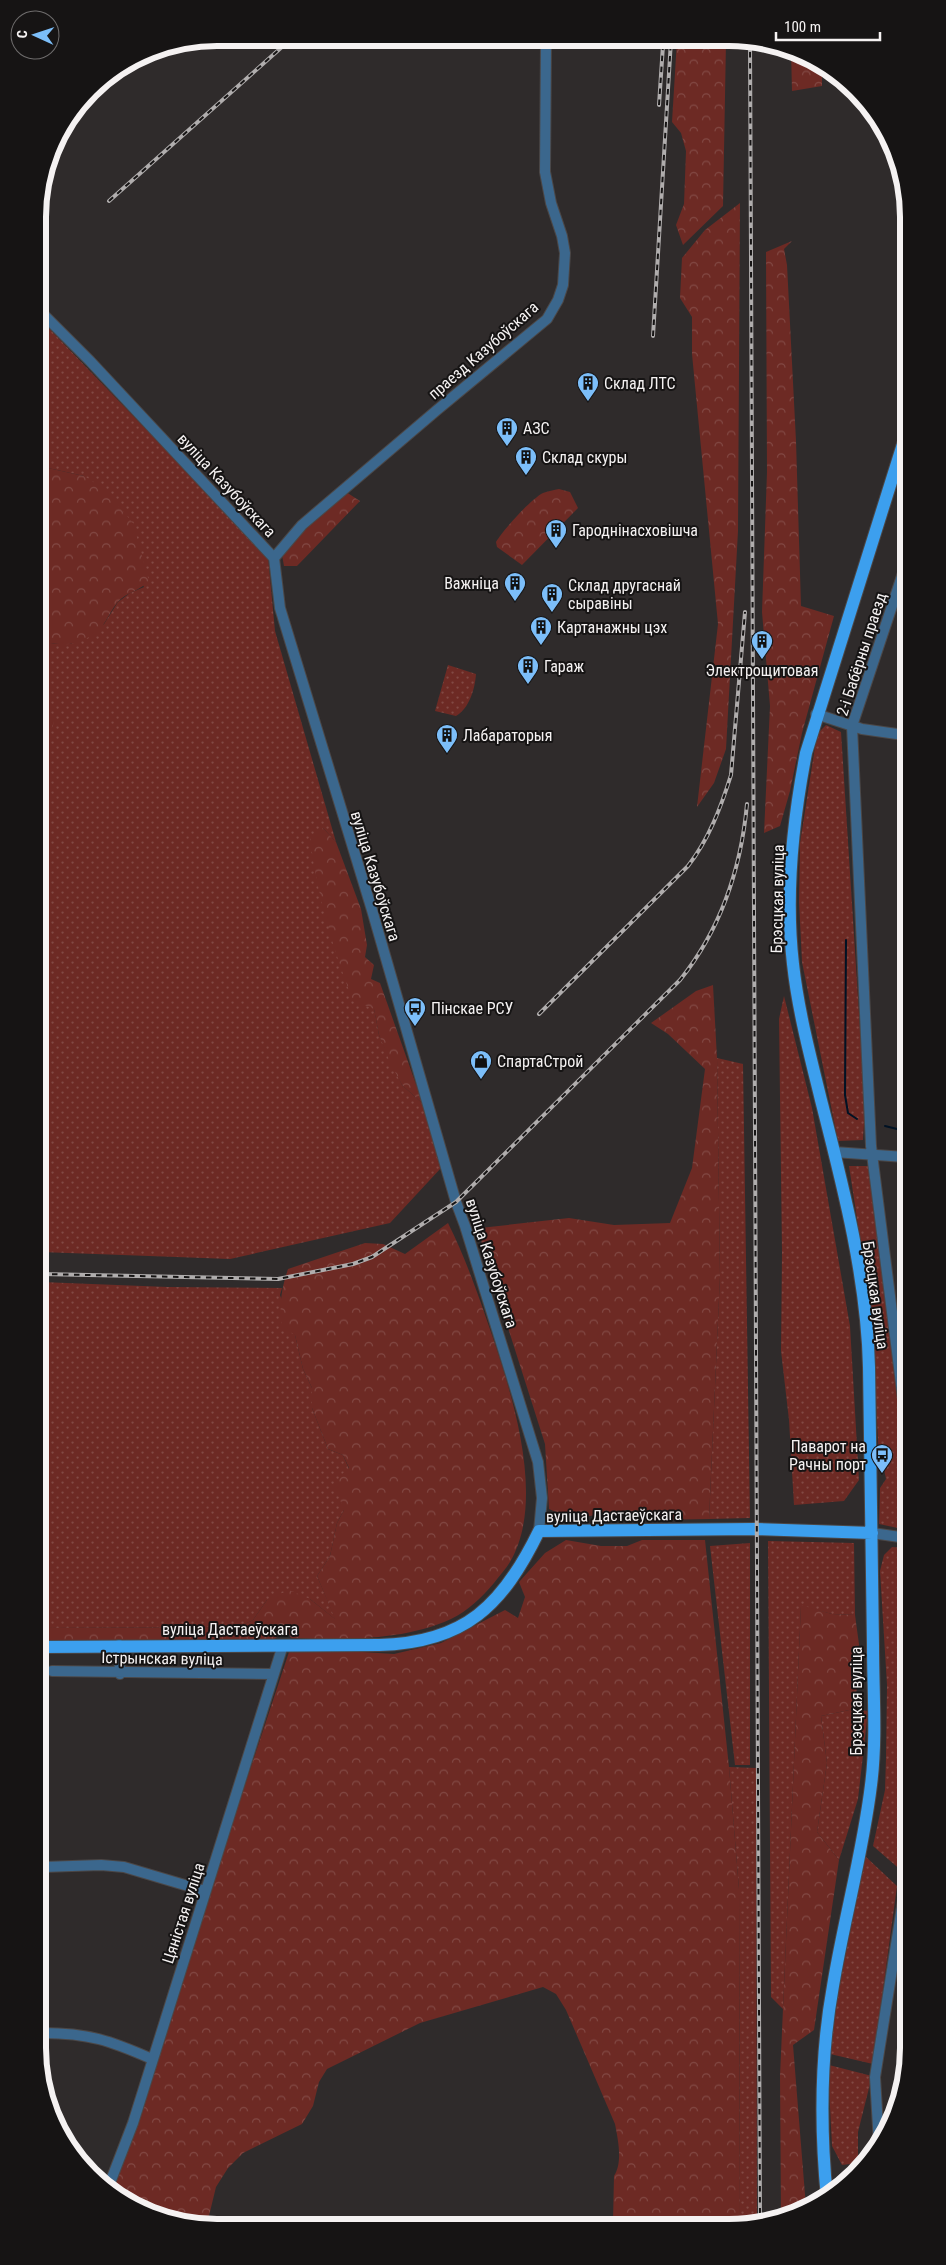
<svg xmlns="http://www.w3.org/2000/svg" width="946" height="2265" viewBox="0 0 946 2265" font-family="'Roboto Condensed',sans-serif">
<style>
.grass{fill:url(#grass-dots)}
.forest{fill:url(#forest-crowns)}
.lines{fill:none;stroke-linecap:round;stroke-linejoin:round}
.stream{stroke:#001224;stroke-width:2}
.minor-casing{stroke:#4b4747;stroke-width:12}
.major-casing{stroke:#4b4747;stroke-width:14}
.minor{stroke:#3b678d;stroke-width:10}
.major{stroke:#3c9fee;stroke-width:12}
.rail-casing{stroke:#b0adad;stroke-width:4}
.rail{stroke:#161414;stroke-width:2;stroke-dasharray:5.5;stroke-linecap:butt}
.labels{text-anchor:middle;stroke-width:4;stroke-linejoin:round;paint-order:stroke}
.street-label{font-size:16px;fill:#f5f2f2;stroke:#161414}
.poi-label{font-size:16px;fill:#f5f2f2;stroke:#161414;text-anchor:start}
.rim{fill:none;stroke:#f5f2f2;stroke-width:6}
</style>
<defs>
<pattern id="grass-dots" width="8" height="8" patternUnits="userSpaceOnUse" patternTransform="scale(1.25)"><rect width="8" height="8" fill="#6d2a24"/><path d="M2 2h.1M6 6h.1" fill="none" stroke="#824944" stroke-width="1.8" stroke-linecap="round"/></pattern>
<pattern id="forest-crowns" width="20" height="18" patternUnits="userSpaceOnUse" patternTransform="scale(1.25)"><rect width="20" height="18" fill="#6d2a24"/><path d="M2 6a3 3 0 1 1 6 0M12 15a3 3 0 1 1 6 0" fill="none" stroke="#824944"/></pattern>
</defs>
<rect width="100%" height="100%" fill="#2f2b2b"/>
<path class="grass" d="M 38,317 L 268,556 L 275,631 L 336,842 L 323,828 L 374,1008 L 379,1035 L 402,1085 L 423,1104 L 441,1168 L 390,1223 L 230,1259 L 41,1252 L 40,741 L 49,736 L 39,713 L 39,648 L 48,644 L 71,644 L 104,624 L 118,602 L 130,593 L 144,587 L 84,476 L 39,466 Z
M 448,665 L 476,674 C 475,689 469,709 456,716 L 435,711 Z
M 826,725 L 841,732 L 865,1107 L 863,1140 L 838,1141 L 802,962 L 799,902 L 800,843 L 817,734 Z
M 784,996 L 812,1108 L 850,1326 L 859,1480 L 844,1501 L 794,1505 L 789,1420 L 781,1351 L 782,1253 L 779,1019 Z
M 717,1058 L 743,1064 L 750,1518 L 709,1519 L 720,1276 Z
M 849,1166 L 871,1166 L 895,1347 L 907,1530 L 879,1524 L 880,1488 L 886,1479 L 884,1469 L 879,1461 L 872,1317 Z
M 41,1282 L 168,1287 L 282,1288 L 280,1295 L 295,1335 L 303,1369 L 312,1388 L 312,1408 L 328,1449 L 343,1455 L 349,1469 L 344,1510 L 337,1523 L 330,1556 L 317,1576 L 336,1620 L 310,1599 L 267,1600 L 253,1620 L 239,1627 L 42,1628 Z
M 768,1541 L 854,1543 L 855,1615 L 832,1614 L 801,1606 L 783,2009 L 771,1997 Z
M 750,1543 L 750,1765 L 735,1765 L 710,1546 Z
M 892,1547 L 907,1548 L 907,1843 L 903,1872 L 873,1846 L 885,1790 L 886,1758 L 887,1685 L 880,1571 L 884,1555 Z
M 854,1709 L 868,1711 L 858,1799 L 839,1860 L 817,1832 L 827,1763 L 821,1716 Z
M 729,1767 L 756,1768 L 757,2222 L 740,2222 L 739,1889 Z
M 865,1856 L 897,1886 L 873,2064 L 830,2054 L 838,1993 Z
M 829,2065 L 872,2076 L 858,2132 L 858,2163 L 842,2165 L 832,2146 L 829,2087 Z"/>
<path class="forest" d="M 677,40 L 726,41 L 723,206 L 683,245 L 676,225 L 684,204 L 686,151 L 681,133 L 672,122 Z
M 791,50 L 809,56 L 822,66 L 822,86 L 792,91 Z
M 740,203 L 738,531 L 726,749 L 714,783 L 697,807 L 718,624 L 692,354 L 692,317 L 680,298 L 682,258 L 705,230 Z
M 792,241 L 784,249 L 787,265 L 796,441 L 801,606 L 834,616 L 802,733 L 790,791 L 780,826 L 764,833 L 770,706 L 762,612 L 767,472 L 766,252 Z
M 39,466 L 84,476 L 103,488 L 133,523 L 149,581 C 140,591 126,592 117,603 C 108,614 105,628 91,636 C 85,639 76,644 69,644 C 59,645 48,641 39,648 Z
M 559,489 L 570,492 L 578,508 L 522,565 L 497,547 L 496,542 C 503,530 531,499 543,493 C 548,491 554,490 559,489 Z
M 346,492 L 360,501 L 297,566 L 284,566 L 282,555 L 291,540 Z
M 39,713 L 52,715 L 54,722 L 49,736 L 39,738 Z
M 323,828 L 336,842 L 361,909 L 367,945 L 365,957 L 374,965 L 371,979 L 380,983 L 423,1104 L 402,1085 L 390,1062 L 379,1035 L 374,1009 L 353,1001 C 333,949 317,894 310,839 Z
M 713,985 L 717,1058 L 720,1276 L 709,1519 L 659,1520 L 627,1510 L 571,1519 L 549,1509 L 545,1444 L 482,1246 L 480,1228 L 569,1218 L 614,1225 L 670,1223 L 692,1168 L 705,1069 L 668,1034 L 651,1023 L 696,991 Z
M 448,1223 C 466,1259 479,1297 492,1335 C 513,1397 546,1501 510,1562 C 506,1569 499,1576 494,1583 C 482,1597 468,1611 451,1619 C 403,1641 343,1640 291,1638 L 286,1627 L 281,1628 L 279,1636 L 271,1641 L 42,1641 L 42,1628 L 239,1627 L 253,1620 L 267,1600 L 289,1590 L 310,1599 L 335,1619 L 317,1576 L 330,1556 L 337,1523 L 344,1510 L 335,1487 L 342,1474 L 349,1468 L 343,1455 L 328,1449 L 312,1408 L 312,1388 L 303,1369 L 295,1335 L 282,1327 C 279,1306 281,1290 288,1269 L 365,1243 L 383,1244 L 405,1254 Z
M 566,1540 L 601,1546 L 627,1546 L 642,1540 L 705,1540 L 729,1767 L 739,1889 L 740,2222 L 613,2222 L 614,2176 C 623,2162 618,2140 615,2124 L 566,2010 L 556,1994 L 543,1987 L 420,2023 L 327,2069 L 319,2082 L 313,2106 L 302,2124 L 243,2153 L 228,2168 L 216,2187 L 207,2224 L 182,2224 L 137,2209 L 111,2190 L 289,1652 L 331,1650 L 394,1654 L 441,1643 L 505,1610 L 518,1618 L 525,1597 L 519,1582 L 545,1553 Z
M 801,1605 L 832,1614 L 855,1615 L 861,1659 L 854,1709 L 821,1716 L 827,1763 L 817,1832 L 839,1860 L 814,2030 L 793,2045 L 806,2207 L 781,2219 L 780,2076 Z"/>
<g class="lines">
<path class="stream" d="M 846,940 L 845,1095 L 848,1113 L 857,1119
M 885,1126 L 905,1131"/>
<g class="minor-casing">
<path id="minor" d="M 38,309 L 90,361 L 274,558 L 280,608 L 372,910 L 456,1202 L 465,1226 L 538,1462 L 542,1498 L 539,1531
M 274,558 L 302,525 L 437,410 L 547,319 L 558,300 L 563,285 L 565,253 L 562,236 L 551,203 L 545,172 L 546,40
M 904,570 L 852,726 L 871,1146 L 904,1407 L 906,1440
M 816,714 L 862,729 L 904,735
M 834,1152 L 905,1157
M 872,1533 L 907,1538
M 119,1645 L 120,1674
M 52,1671 L 273,1674
M 43,1867 L 101,1865 L 124,1867 L 205,1891
M 43,2033 C 89,2033 111,2041 152,2059
M 879,2144 L 875,2077 L 908,1869
M 108,2188 L 133,2123 L 283,1645"/>
</g>
<g class="major-casing">
<path id="major" d="M 42,1647 L 379,1645 C 465,1643 503,1605 539,1531 L 756,1529 L 872,1533
M 827,2198 C 820,2127 820,2057 833,1986 C 844,1919 863,1852 871,1785 C 877,1739 873,1692 873,1645 C 872,1553 871,1460 869,1367 C 867,1278 843,1186 821,1100 C 810,1055 798,1010 793,964 C 785,895 793,820 806,753 L 903,444"/>
</g>
<use href="#minor" class="minor"/>
<use href="#major" class="major"/>
<g class="rail-casing">
<path id="rail" d="M 750,41 L 760,2222
M 659,105 L 663,45
M 109,201 L 292,38
M 653,336 L 671,40
M 539,1014 L 688,866 C 709,839 721,807 731,775 L 745,612
M 41,1274 L 278,1279 L 353,1264 L 372,1257 L 456,1202 L 680,980 C 721,929 741,869 747,804"/>
</g>
<use href="#rail" class="rail"/>
</g>
<defs>
<g id="building-pin" transform="scale(1.125)"><path d="M0 17L-7.5 6A9.5 9.5 0 1 1 7.5 6Z" fill="#7cbef9" stroke="#161414"/><path d="M-4-6H4V6H1V3H-1V6H-4ZM-2.5-4.3h1.7v1.8h-1.7ZM.8-4.3h1.7v1.8H.8ZM-2.5-1h1.7V.8h-1.7ZM.8-1h1.7V.8H.8Z" fill="#111"/></g>
<g id="bus-pin" transform="scale(1.125)"><path d="M0 17L-7.5 6A9.5 9.5 0 1 1 7.5 6Z" fill="#7cbef9" stroke="#161414"/><path d="M-5-6H5V4H4V6H2V4H-2V6H-4V4H-5ZM-3.5-4V0h7V-4ZM-3.5 1.2v1.5H-2V1.2ZM2 1.2v1.5H3.5V1.2Z" fill="#111"/></g>
<g id="shop-pin" transform="scale(1.125)"><path d="M0 17L-7.5 6A9.5 9.5 0 1 1 7.5 6Z" fill="#7cbef9" stroke="#161414"/><path d="M-5-2.5h2.3a2.7 3.5 0 0 1 5.4 0H5L5.5 6h-11ZM-1.5-2.5h3a1.5 2.3 0 0 0-3 0Z" fill="#111"/></g>
</defs>
<g fill-rule="evenodd">
<use href="#building-pin" x="588" y="383"/>
<use href="#building-pin" x="507" y="428"/>
<use href="#building-pin" x="526" y="457"/>
<use href="#building-pin" x="556" y="530"/>
<use href="#building-pin" x="515" y="583"/>
<use href="#building-pin" x="552" y="594"/>
<use href="#building-pin" x="541" y="627"/>
<use href="#building-pin" x="762" y="641"/>
<use href="#building-pin" x="528" y="666"/>
<use href="#building-pin" x="447" y="735"/>
<use href="#bus-pin" x="415" y="1008"/>
<use href="#shop-pin" x="481" y="1061"/>
<use href="#bus-pin" x="882" y="1455"/>
</g>
<g class="labels">
<g class="street-label">
<text transform="translate(483 350) rotate(-41)" y="6">праезд Казубоўскага</text>
<text transform="translate(227 485) rotate(47)" y="6">вуліца Казубоўскага</text>
<text transform="translate(861 654) rotate(-72)" y="6">2-і Бабёрны праезд</text>
<text transform="translate(376 876) rotate(73)" y="6">вуліца Казубоўскага</text>
<text transform="translate(777 899) rotate(-89)" y="6">Брэсцкая вуліца</text>
<text transform="translate(492 1263) rotate(72)" y="6">вуліца Казубоўскага</text>
<text transform="translate(876 1295) rotate(82)" y="6">Брэсцкая вуліца</text>
<text transform="translate(614 1515) rotate(-1)" y="6">вуліца Дастаеўскага</text>
<text x="230" y="1635">вуліца Дастаеўскага</text>
<text transform="translate(162 1658) rotate(1)" y="6">Істрынская вуліца</text>
<text transform="translate(856 1701) rotate(-90)" y="6">Брэсцкая вуліца</text>
<text transform="translate(183 1913) rotate(-72)" y="6">Цяністая вуліца</text>
</g>
<g class="poi-label">
<text x="604" y="389">Склад ЛТС</text>
<text x="523" y="434">АЗС</text>
<text x="542" y="463">Склад скуры</text>
<text x="572" y="536">Гароднінасховішча</text>
<text x="499" y="589" text-anchor="end">Важніца</text>
<text x="568" y="591">Склад другаснай<tspan x="568" dy="18">сыравіны</tspan></text>
<text x="557" y="633">Картанажны цэх</text>
<text x="544" y="672">Гараж</text>
<text x="762" y="676" text-anchor="middle">Электрощитовая</text>
<text x="463" y="741">Лабараторыя</text>
<text x="431" y="1014">Пінскае РСУ</text>
<text x="497" y="1067">СпартаСтрой</text>
<text x="866" y="1452" text-anchor="end">Паварот на<tspan x="866" dy="18">Рачны порт</tspan></text>
</g>
</g>
<path d="M0 0H946V2265H0ZM217 46H729A171 171 0 0 1 900 217V2048A171 171 0 0 1 729 2219H217A171 171 0 0 1 46 2048V217A171 171 0 0 1 217 46Z" fill="#161414" fill-rule="evenodd"/>
<path class="rim" d="M217 46H729A171 171 0 0 1 900 217V2048A171 171 0 0 1 729 2219H217A171 171 0 0 1 46 2048V217A171 171 0 0 1 217 46Z"/>
<g transform="translate(35 35) rotate(273)"><circle r="24" fill="#161414" stroke="#6f6d6d"/>
<path d="M0-4L9 19L0 12L-9 19Z" fill="#7cbef9"/>
<text y="-8" font-size="14" font-weight="bold" text-anchor="middle" fill="#f5f2f2">С</text>
</g>
<path d="M776 32v8h104v-8" fill="none" stroke="#f5f2f2" stroke-width="2.5"/>
<text x="784" y="32" font-size="15" fill="#f5f2f2" stroke="#161414" stroke-width="4" paint-order="stroke">100 m</text>
</svg>
